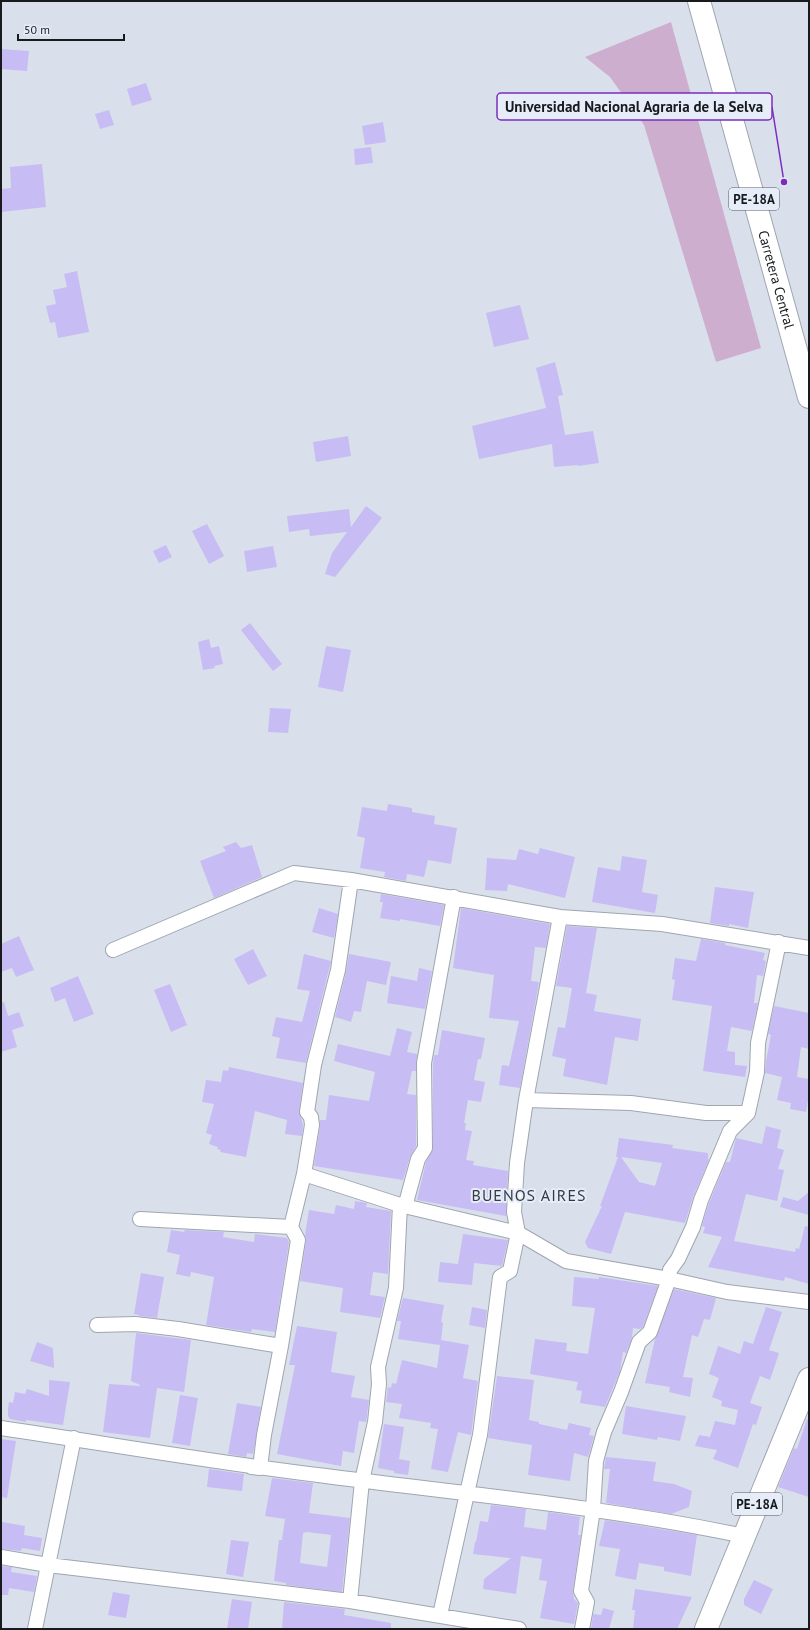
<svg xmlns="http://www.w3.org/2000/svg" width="810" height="1630" viewBox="0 0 810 1630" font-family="'PT Sans',sans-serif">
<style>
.green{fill:#ceaecf}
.building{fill:#c7bcf3;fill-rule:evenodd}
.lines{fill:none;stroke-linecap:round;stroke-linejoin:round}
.street-casing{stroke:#9fa6b0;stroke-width:16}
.highway-casing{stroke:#9fa6b0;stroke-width:24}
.street{stroke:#fff;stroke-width:14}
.highway{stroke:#fff;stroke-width:22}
.labels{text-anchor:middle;stroke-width:4;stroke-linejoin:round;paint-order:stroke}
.shield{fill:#e6edf8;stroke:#56595f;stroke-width:1}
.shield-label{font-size:13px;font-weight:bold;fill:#181a1e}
.street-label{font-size:14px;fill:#181a1e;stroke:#e6edf8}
.quarter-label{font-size:16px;letter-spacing:1px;fill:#353a43;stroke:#e6edf8}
.leader{fill:none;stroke:#7b2cbf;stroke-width:1.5}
.callout-dot{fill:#7b2cbf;stroke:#e6edf8;stroke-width:1.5}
.callout{fill:#e6edf8;stroke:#7b2cbf;stroke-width:1.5}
.callout-label{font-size:15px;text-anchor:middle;font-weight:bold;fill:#181a1e}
</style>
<rect width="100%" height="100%" fill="#d9e0eb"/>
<path class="green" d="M 671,22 L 761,348 L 716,362 L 644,125 L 610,77 L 585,57 Z"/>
<path class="building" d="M 1,49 L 29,51 L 27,71 L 1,69 Z
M 146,83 L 152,100 L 132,106 L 127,89 Z
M 109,110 L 114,125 L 100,129 L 95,114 Z
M 383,122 L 386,142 L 365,145 L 362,126 Z
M 371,147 L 373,163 L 355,165 L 354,149 Z
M 42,164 L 46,207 L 1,212 L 1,189 L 11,188 L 10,167 Z
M 77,271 L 89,332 L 58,338 L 55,322 L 50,323 L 46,306 L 56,304 L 53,290 L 67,287 L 64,274 Z
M 520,305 L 529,339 L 494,347 L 486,313 Z
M 555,362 L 563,395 L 558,396 L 565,435 L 593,431 L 599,463 L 578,466 L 578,465 L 554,467 L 552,444 L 479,459 L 472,426 L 546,408 L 536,368 Z
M 348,436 L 351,456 L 316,462 L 313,442 Z
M 366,506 L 382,518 L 335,577 L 325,574 L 332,553 L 347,532 L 310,536 L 309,529 L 289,532 L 287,516 L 349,509 L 351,527 Z
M 207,524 L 224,556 L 209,564 L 192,531 Z
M 166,545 L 172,557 L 159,563 L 153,551 Z
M 273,546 L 277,567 L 247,572 L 244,551 Z
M 250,623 L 282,664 L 273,671 L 241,630 Z
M 209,639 L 211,648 L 219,646 L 223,664 L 214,666 L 215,668 L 203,670 L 198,642 Z
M 326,646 L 351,650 L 343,692 L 318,687 Z
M 270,708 L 291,709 L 288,733 L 268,732 Z
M 388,804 L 412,808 L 412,812 L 435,816 L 434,824 L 457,828 L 451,864 L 428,860 L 424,877 L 407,874 L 406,881 L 384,877 L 385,872 L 360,868 L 365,838 L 357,836 L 362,807 L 387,811 Z
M 236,842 L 241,848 L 252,845 L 262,877 L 214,898 L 200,861 L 226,851 L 223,847 Z
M 540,848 L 575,857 L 565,898 L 508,884 L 507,891 L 485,890 L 487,858 L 516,860 L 519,849 L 538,854 Z
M 622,856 L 647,860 L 642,892 L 658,895 L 655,913 L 592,902 L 598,867 L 620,871 Z
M 715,887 L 754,892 L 748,928 L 729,924 L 729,926 L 710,923 Z
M 381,894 L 444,905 L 440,926 L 400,919 L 400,921 L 380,918 L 383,902 L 380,902 Z
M 319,908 L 338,914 L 334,938 L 312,932 Z
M 461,908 L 550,924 L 546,948 L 535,947 L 531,981 L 539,982 L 520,1088 L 499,1085 L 502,1065 L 509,1066 L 519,1021 L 489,1018 L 494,975 L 453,968 Z
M 567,926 L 597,928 L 586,993 L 597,995 L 594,1011 L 641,1019 L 638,1041 L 615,1037 L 607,1085 L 563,1076 L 566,1059 L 552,1056 L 558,1027 L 565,1028 L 572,988 L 556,986 Z
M 19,936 L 34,970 L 16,977 L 12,968 L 1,972 L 1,944 Z
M 701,939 L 725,943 L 725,945 L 765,953 L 763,960 L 766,961 L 763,976 L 757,975 L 754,1003 L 758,1003 L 752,1031 L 731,1027 L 727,1051 L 735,1052 L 735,1065 L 747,1066 L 745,1077 L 703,1071 L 712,1006 L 672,1000 L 675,980 L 672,979 L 675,958 L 696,961 Z
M 253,949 L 267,976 L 248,985 L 234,959 Z
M 304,954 L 331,961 L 306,1063 L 276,1058 L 280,1038 L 272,1036 L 276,1017 L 302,1022 L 310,991 L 297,989 Z
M 349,954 L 391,962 L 386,985 L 367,981 L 361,1012 L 354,1011 L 351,1022 L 335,1017 L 346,972 Z
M 419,968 L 432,971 L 425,1009 L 387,1003 L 391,976 L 417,981 Z
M 78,976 L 94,1014 L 74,1022 L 65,998 L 55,1002 L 50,988 Z
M 170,984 L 187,1025 L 171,1032 L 154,990 Z
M 4,1002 L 8,1016 L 19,1012 L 24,1026 L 12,1030 L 17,1047 L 1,1052 L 1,1003 Z
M 774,1006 L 809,1013 L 809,1049 L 801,1047 L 797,1077 L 809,1079 L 809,1095 L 806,1112 L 790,1109 L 791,1103 L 777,1100 L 782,1077 L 765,1073 L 766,1061 L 771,1035 L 768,1034 Z
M 397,1028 L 412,1032 L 407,1052 L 417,1054 L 416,1071 L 412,1071 L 407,1094 L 416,1095 L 416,1146 L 410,1157 L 403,1180 L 314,1166 L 320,1126 L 320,1120 L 326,1120 L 329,1095 L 369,1101 L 375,1072 L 334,1061 L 338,1044 L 390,1056 Z
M 442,1030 L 485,1038 L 481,1059 L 478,1059 L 474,1080 L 485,1082 L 481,1102 L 468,1100 L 464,1123 L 466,1123 L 465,1130 L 472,1131 L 466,1160 L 474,1161 L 473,1165 L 508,1171 L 506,1216 L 417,1200 L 426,1162 L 433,1148 L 433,1064 L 434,1055 L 438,1055 Z
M 229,1067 L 303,1083 L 299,1111 L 303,1125 L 302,1136 L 285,1134 L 287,1120 L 255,1111 L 246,1157 L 220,1152 L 221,1150 L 217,1149 L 218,1147 L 209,1144 L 212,1135 L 206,1133 L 214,1104 L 202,1102 L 206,1080 L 221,1082 L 223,1070 L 228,1071 Z
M 766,1126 L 781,1130 L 777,1148 L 784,1150 L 778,1169 L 784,1170 L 777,1201 L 746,1194 L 734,1241 L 795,1252 L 796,1248 L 799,1249 L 805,1226 L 809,1227 L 809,1284 L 785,1277 L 784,1281 L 708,1267 L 722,1237 L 703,1233 L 705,1227 L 702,1226 L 709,1203 L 726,1162 L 730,1162 L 736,1138 L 762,1144 Z
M 619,1138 L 673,1145 L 672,1148 L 708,1153 L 708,1159 L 709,1160 L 693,1197 L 685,1223 L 625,1212 L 611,1254 L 588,1248 L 585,1242 L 602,1206 L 600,1206 L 618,1157 L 616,1157 ZM 621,1157 L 662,1163 L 655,1186 L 639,1182 Z
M 809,1192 L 809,1215 L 780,1207 L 783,1197 L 798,1201 Z
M 355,1201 L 367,1203 L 366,1207 L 391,1211 L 388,1274 L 373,1272 L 370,1295 L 385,1297 L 380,1318 L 340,1312 L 343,1288 L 300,1281 L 306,1241 L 305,1235 L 309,1210 L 334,1214 L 336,1205 L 354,1209 Z
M 171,1230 L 184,1232 L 185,1230 L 224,1232 L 223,1237 L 254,1242 L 255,1234 L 287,1238 L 289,1242 L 275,1332 L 252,1329 L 251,1332 L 206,1325 L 214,1277 L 191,1272 L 190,1277 L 176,1274 L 180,1255 L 167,1252 Z
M 463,1234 L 508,1240 L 502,1266 L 474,1263 L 472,1285 L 438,1282 L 440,1262 L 458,1264 Z
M 141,1273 L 164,1277 L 157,1318 L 139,1316 L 139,1315 L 134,1314 Z
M 574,1277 L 599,1279 L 599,1277 L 658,1286 L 643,1327 L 640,1329 L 633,1328 L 632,1338 L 626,1353 L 623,1352 L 620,1371 L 605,1407 L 580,1403 L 582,1391 L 576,1390 L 578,1382 L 530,1374 L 535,1339 L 567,1343 L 566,1351 L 588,1354 L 595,1308 L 572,1306 Z
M 674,1289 L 716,1298 L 710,1320 L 704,1319 L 698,1337 L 692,1335 L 683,1377 L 693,1378 L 690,1397 L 669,1392 L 670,1387 L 645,1383 L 655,1339 Z
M 403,1298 L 444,1305 L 441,1322 L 443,1323 L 441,1340 L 469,1345 L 463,1378 L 478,1381 L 471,1435 L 458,1432 L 448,1472 L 431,1469 L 438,1429 L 430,1428 L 431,1423 L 399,1418 L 402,1404 L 386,1402 L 388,1387 L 391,1388 L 392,1383 L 396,1384 L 402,1360 L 437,1368 L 440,1345 L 398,1339 L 401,1321 L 397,1321 Z
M 472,1307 L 487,1310 L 485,1328 L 469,1325 Z
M 766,1307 L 782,1312 L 769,1350 L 779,1353 L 770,1380 L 760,1376 L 750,1403 L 762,1407 L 756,1425 L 753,1424 L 738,1468 L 713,1459 L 717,1450 L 695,1446 L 699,1435 L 710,1437 L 715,1421 L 735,1425 L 738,1410 L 721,1406 L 722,1401 L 712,1397 L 719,1378 L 709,1374 L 718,1346 L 740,1354 L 744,1341 L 753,1344 Z
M 297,1326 L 337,1332 L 331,1372 L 355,1376 L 351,1397 L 369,1400 L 366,1422 L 359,1421 L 354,1453 L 343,1451 L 341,1466 L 277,1454 L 295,1365 L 289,1365 Z
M 136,1333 L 191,1340 L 184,1392 L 157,1388 L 150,1438 L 103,1432 L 109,1384 L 140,1386 L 140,1385 L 131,1381 Z
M 37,1342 L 53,1348 L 54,1368 L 30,1361 Z
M 497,1376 L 534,1380 L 529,1420 L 539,1422 L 539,1424 L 567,1430 L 569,1423 L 591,1428 L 589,1435 L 594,1436 L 588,1457 L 574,1453 L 570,1481 L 528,1475 L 532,1445 L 488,1438 Z
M 49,1380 L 70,1382 L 63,1425 L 26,1420 L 26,1422 L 10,1419 L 8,1416 L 8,1410 L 9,1402 L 13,1403 L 15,1392 L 25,1394 L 27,1389 L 49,1396 Z
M 180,1395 L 198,1398 L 190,1446 L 172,1443 Z
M 237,1403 L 261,1407 L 253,1454 L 247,1453 L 246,1457 L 228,1454 Z
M 626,1406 L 686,1416 L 680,1441 L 658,1437 L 657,1440 L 622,1434 Z
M 807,1419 L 809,1419 L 809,1497 L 778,1487 L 794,1448 L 797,1449 Z
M 384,1424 L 404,1427 L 399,1459 L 410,1461 L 408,1475 L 394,1473 L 394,1471 L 378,1468 Z
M 1,1439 L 16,1441 L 7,1498 L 1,1497 Z
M 606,1457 L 656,1462 L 653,1481 L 674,1484 L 692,1491 L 689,1507 L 671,1514 L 606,1503 L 610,1469 L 604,1469 Z
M 209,1469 L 244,1474 L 242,1491 L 207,1487 Z
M 272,1478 L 313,1483 L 309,1513 L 350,1518 L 342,1592 L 286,1585 L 286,1583 L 274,1581 L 279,1540 L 282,1540 L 285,1519 L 265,1516 ZM 307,1532 L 331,1535 L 327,1567 L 300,1563 L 303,1533 Z
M 491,1505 L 526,1509 L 524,1527 L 546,1530 L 548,1512 L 580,1517 L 578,1535 L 581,1535 L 573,1590 L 574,1599 L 578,1603 L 574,1624 L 540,1618 L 547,1581 L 539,1580 L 542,1559 L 521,1556 L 516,1594 L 483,1589 L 484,1579 L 511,1558 L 473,1554 L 475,1542 L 476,1542 L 480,1521 L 488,1522 Z
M 605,1520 L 697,1535 L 691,1576 L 664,1571 L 664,1567 L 639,1563 L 636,1580 L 615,1576 L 620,1549 L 599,1546 Z
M 2,1522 L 25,1526 L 24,1535 L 42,1538 L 40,1551 L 22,1548 L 21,1551 L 1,1549 Z
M 231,1540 L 249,1542 L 243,1577 L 226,1574 Z
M 1,1566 L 12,1567 L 11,1572 L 37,1576 L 34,1592 L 9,1588 L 8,1595 L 1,1595 Z
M 754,1580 L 773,1589 L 761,1614 L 744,1605 L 744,1599 Z
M 635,1589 L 692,1597 L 677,1629 L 633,1629 L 635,1610 L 632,1610 Z
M 113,1592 L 130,1595 L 126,1618 L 108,1615 Z
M 232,1599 L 252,1602 L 248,1629 L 227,1629 Z
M 284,1602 L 345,1609 L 344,1615 L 391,1623 L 391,1629 L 282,1629 Z
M 603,1608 L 614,1611 L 609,1629 L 591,1629 L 593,1614 L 601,1615 Z"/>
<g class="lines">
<g class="street-casing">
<path id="street" d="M 113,950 L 294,873 L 351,880 L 560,917 L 662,924 L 809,948
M 526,1100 L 631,1103 L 706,1113 L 748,1113 L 730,1131 L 701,1200 L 693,1227 L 678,1259 L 670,1270 L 669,1279 L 650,1332 L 639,1342 L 621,1392 L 604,1432 L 596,1461 L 593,1509 L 581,1591 L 587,1602 L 582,1629
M 748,1113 L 757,1072 L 758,1043 L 779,942
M 304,1174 L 400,1205 L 518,1233 L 566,1261 L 669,1279 L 727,1292 L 809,1302
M 140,1219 L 291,1227
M 97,1325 L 135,1324 L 178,1329 L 281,1346
M 1,1428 C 109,1444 217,1463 326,1476 C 465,1494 606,1507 744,1536
M 251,1467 L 260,1468 L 264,1435 L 281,1346 L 298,1240 L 291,1227 L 304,1174 L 312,1125 L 311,1117 L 307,1112 L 314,1065 L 338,970 L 351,880
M 1,1557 L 48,1565 L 350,1601 L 519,1629
M 350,1601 L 362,1481 L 375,1422 L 379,1384 L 378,1367 L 396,1288 L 400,1205 L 406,1203 L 418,1159 L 425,1148 L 424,1063 L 454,897
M 440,1615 L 480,1435 L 500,1277 L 510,1271 L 518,1233 L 514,1212 L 517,1163 L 526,1100 L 560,917
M 35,1629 L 74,1438"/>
</g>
<g class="highway-casing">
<g id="highway">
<path id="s1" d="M 699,1 L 809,397"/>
<path d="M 706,1629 L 809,1379"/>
</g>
</g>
<use href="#street" class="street"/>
<use href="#highway" class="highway"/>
</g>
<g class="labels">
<g class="shield">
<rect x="729" y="188" width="50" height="22" rx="3"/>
<rect x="732" y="1493" width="50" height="22" rx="3"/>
</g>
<g class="shield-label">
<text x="754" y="204">PE-18A</text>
<text x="757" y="1509">PE-18A</text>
</g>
<g class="street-label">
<text dy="5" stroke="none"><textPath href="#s1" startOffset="289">Carretera Central</textPath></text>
</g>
<g class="quarter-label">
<text x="529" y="1201">BUENOS AIRES</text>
</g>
</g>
<path class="leader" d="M784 182L772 107"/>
<circle class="callout-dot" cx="784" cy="182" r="4"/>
<rect class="callout" x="497" y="93" width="275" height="27" rx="4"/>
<g class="callout-label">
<text x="634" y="112">Universidad Nacional Agraria de la Selva</text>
</g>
<rect width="810" height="1630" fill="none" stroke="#181a1e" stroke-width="4"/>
<path d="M18 34v6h106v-6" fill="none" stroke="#181a1e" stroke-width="2"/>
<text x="24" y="34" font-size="12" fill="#181a1e" stroke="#e6edf8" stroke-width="3" paint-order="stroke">50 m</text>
</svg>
